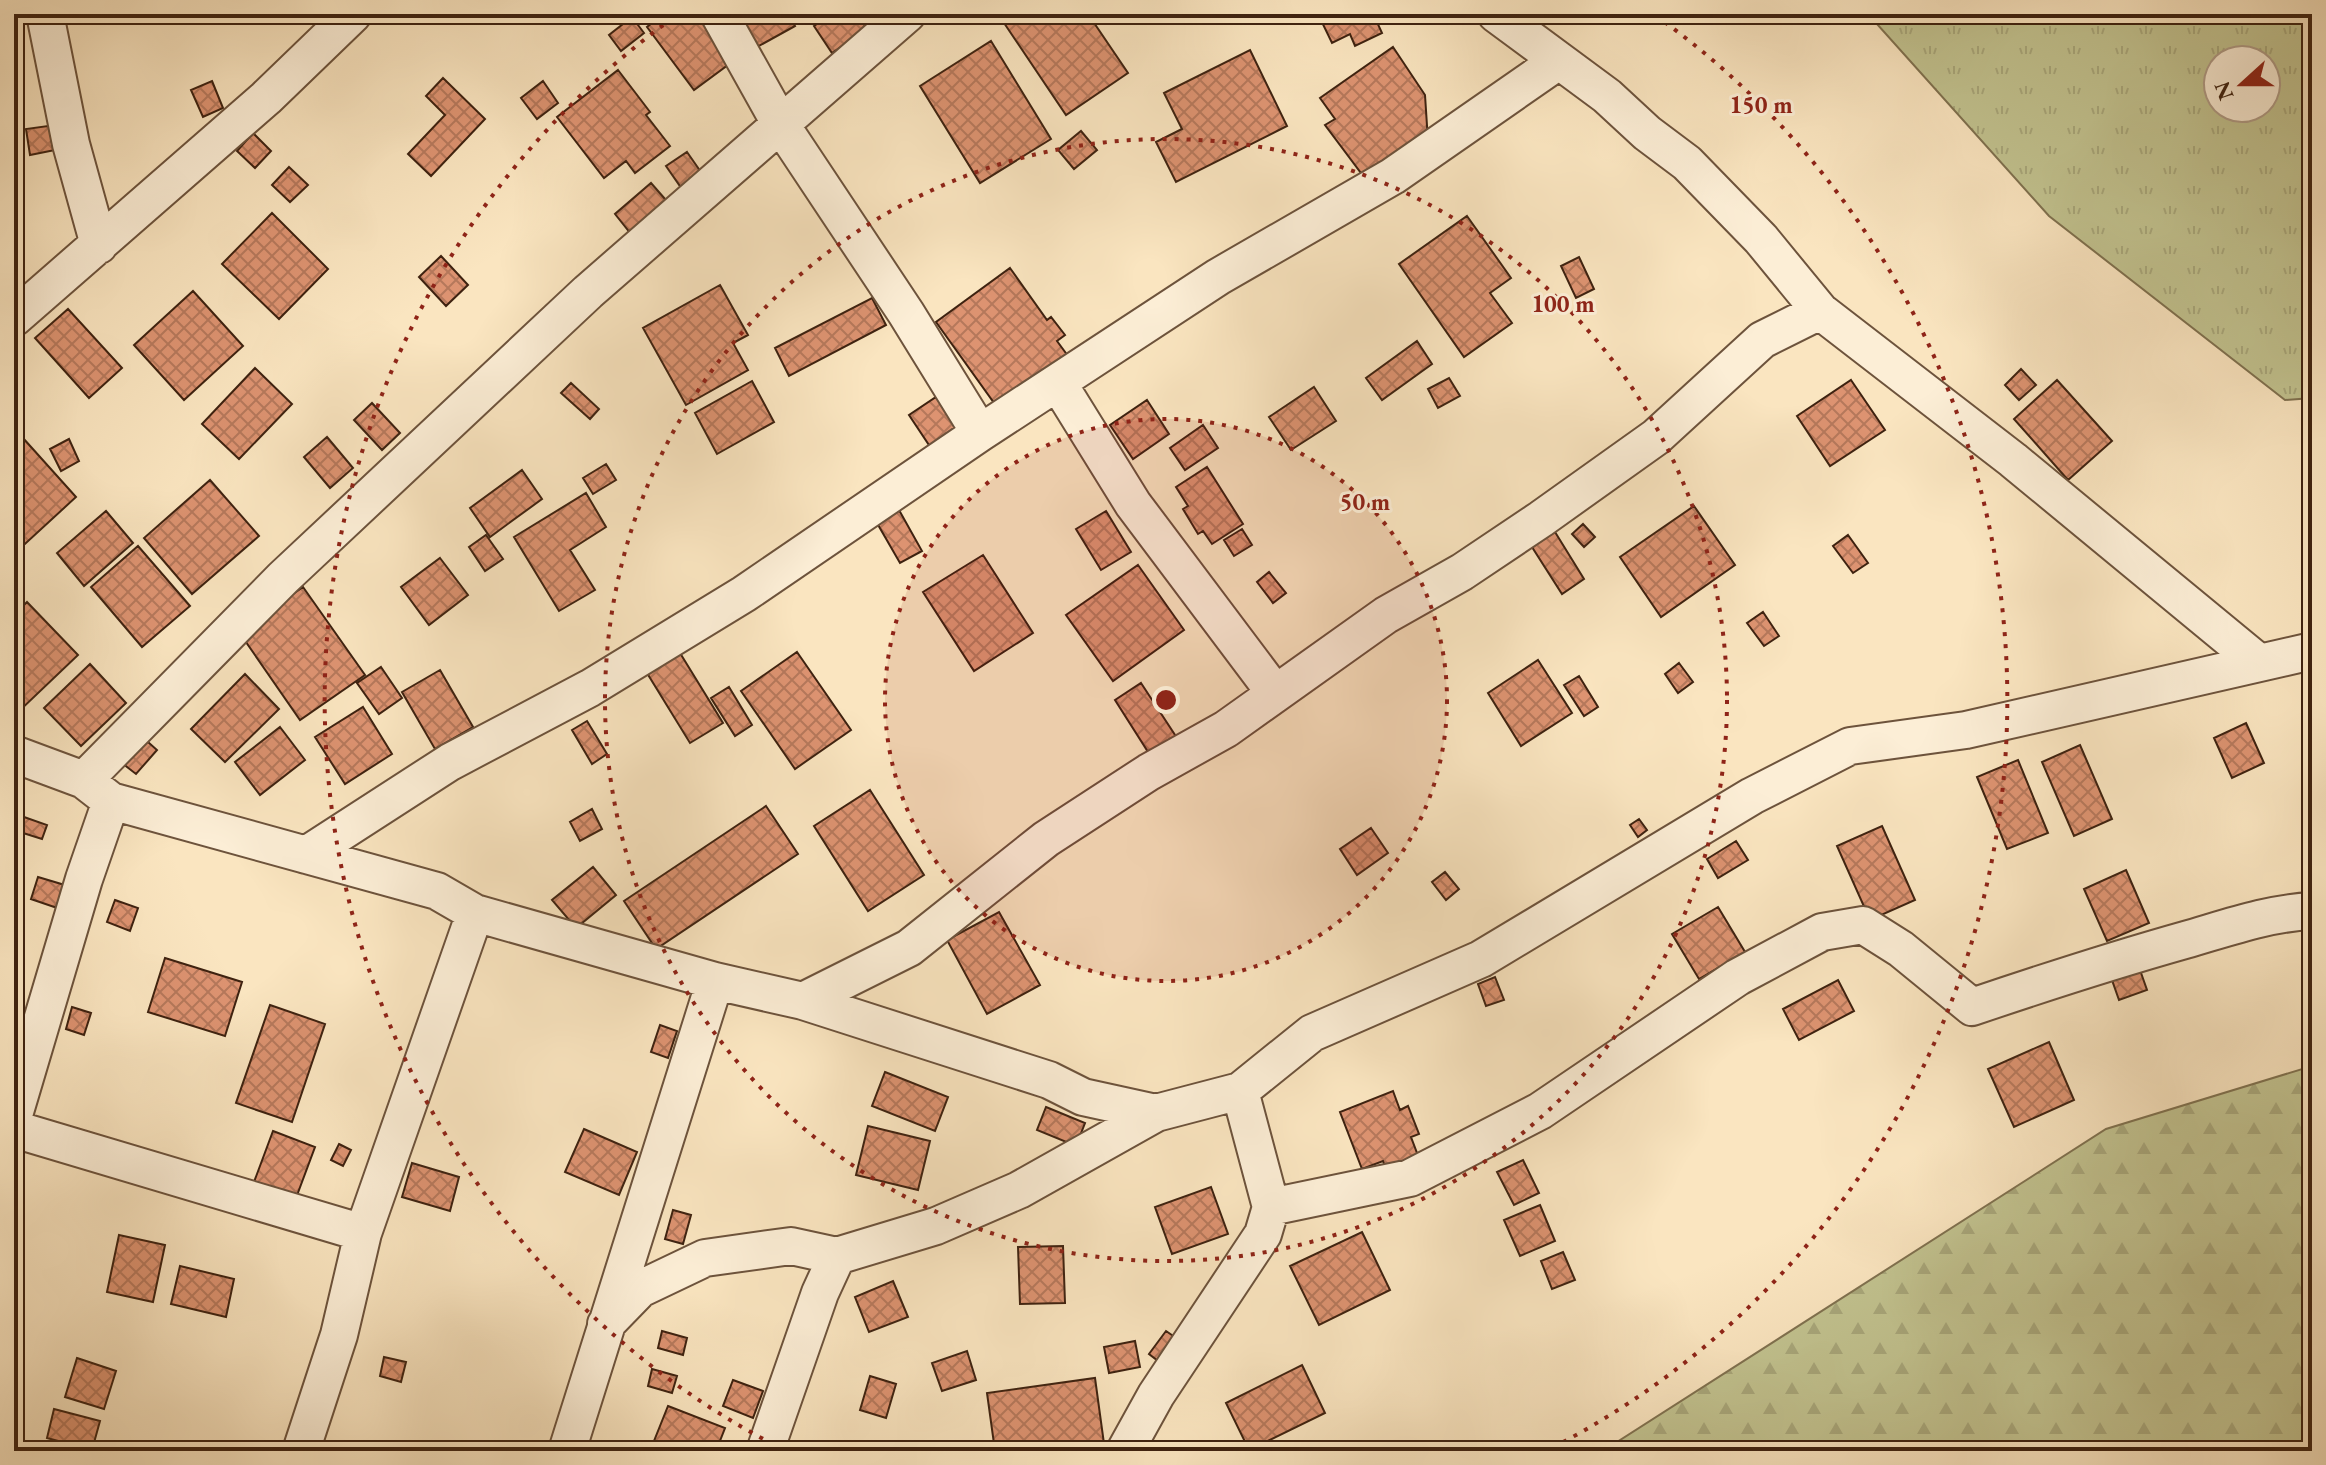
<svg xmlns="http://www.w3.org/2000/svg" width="2326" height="1465" viewBox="0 0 2326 1465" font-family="'EB Garamond',serif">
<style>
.grass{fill:url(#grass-tufts);stroke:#807250;stroke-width:2;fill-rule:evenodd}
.forest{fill:url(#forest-firs);stroke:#807250;stroke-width:2}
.building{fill:url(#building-cross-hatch);stroke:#3e2210;stroke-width:2}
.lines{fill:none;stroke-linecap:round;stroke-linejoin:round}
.minor-casing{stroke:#6d533c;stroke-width:40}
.minor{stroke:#fceed6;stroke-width:36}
.ring{fill:none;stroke:#8f2418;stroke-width:4;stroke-dasharray:4 8}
.centre{fill:#8f2418;stroke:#fceed6;stroke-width:4}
.ring-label{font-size:24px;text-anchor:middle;font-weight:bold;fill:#8f2418;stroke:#fceed6;stroke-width:6;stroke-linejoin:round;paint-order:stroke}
</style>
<defs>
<pattern id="grass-tufts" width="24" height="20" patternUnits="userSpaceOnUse" patternTransform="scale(2)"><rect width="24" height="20" fill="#c2c390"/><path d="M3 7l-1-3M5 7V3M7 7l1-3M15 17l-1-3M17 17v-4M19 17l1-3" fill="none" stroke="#a8a77b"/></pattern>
<pattern id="forest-firs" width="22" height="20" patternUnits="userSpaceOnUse" patternTransform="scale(2)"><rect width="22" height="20" fill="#c2c390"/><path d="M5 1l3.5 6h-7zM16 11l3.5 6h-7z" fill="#a8a77b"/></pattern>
<pattern id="building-cross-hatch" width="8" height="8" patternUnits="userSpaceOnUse" patternTransform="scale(2)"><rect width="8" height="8" fill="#dd9371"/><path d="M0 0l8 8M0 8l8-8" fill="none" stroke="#b5785b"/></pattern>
</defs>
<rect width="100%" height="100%" fill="#fae5c0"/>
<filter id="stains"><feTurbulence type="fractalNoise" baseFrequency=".0025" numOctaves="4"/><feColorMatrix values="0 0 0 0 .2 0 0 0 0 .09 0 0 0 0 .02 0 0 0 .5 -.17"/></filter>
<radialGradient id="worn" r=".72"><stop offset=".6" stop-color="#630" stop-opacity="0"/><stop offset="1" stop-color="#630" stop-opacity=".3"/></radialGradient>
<path class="grass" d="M 1868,14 L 2312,14 L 2312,398 L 2285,400 L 2049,216 ZM 2218,60 L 2266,60 L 2266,108 L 2218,108 Z"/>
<path class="forest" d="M 2312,1066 L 2312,1451 L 1603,1451 L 2106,1129 Z"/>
<path class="building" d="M 663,14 L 702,14 L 736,59 L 694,90 L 647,27 Z
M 727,14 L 788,14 L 795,26 L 748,52 Z
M 832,14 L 857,14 L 867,29 L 832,53 L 814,26 Z
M 998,14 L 1088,14 L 1128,73 L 1066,115 Z
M 1318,14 L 1388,14 L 1376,20 L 1382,33 L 1355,46 L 1350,34 L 1332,43 Z
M 632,17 L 644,33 L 621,51 L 609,35 Z
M 991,41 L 1051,139 L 980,183 L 920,86 Z
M 1393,47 L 1425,95 L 1428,141 L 1370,185 L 1325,125 L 1335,119 L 1320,98 Z
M 1250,50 L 1287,126 L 1176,182 L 1156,142 L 1182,129 L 1164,93 Z
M 618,70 L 650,112 L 646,115 L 670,146 L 635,173 L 626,161 L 604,178 L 557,117 Z
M 443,78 L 485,119 L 431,176 L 408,154 L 445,115 L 426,96 Z
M 212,81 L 223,108 L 203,117 L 191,90 Z
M 543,81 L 558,103 L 537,119 L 521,98 Z
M 55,125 L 60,149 L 30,155 L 26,129 Z
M 1081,131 L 1097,150 L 1074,169 L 1058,150 Z
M 253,133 L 271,151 L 255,168 L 237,151 Z
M 687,152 L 703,175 L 682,189 L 666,166 Z
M 289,167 L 308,185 L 290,202 L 272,185 Z
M 651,183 L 672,207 L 635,239 L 615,214 Z
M 272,213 L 328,269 L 279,319 L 222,264 Z
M 1467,216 L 1511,278 L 1490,293 L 1512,323 L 1464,357 L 1399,264 Z
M 441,256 L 468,285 L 446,306 L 419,277 Z
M 1579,257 L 1594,289 L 1576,298 L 1561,266 Z
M 1010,268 L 1047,320 L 1051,317 L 1065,335 L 1057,341 L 1068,356 L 997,407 L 936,322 Z
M 720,285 L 748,335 L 733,343 L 748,370 L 686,405 L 643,328 Z
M 193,291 L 243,346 L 184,400 L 134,345 Z
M 872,298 L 886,325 L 789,376 L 775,348 Z
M 68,309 L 122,368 L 89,398 L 35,338 Z
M 1417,341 L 1432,364 L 1382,400 L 1366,378 Z
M 255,368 L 292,404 L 239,459 L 202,424 Z
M 2021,369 L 2036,385 L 2019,400 L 2005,385 Z
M 1449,378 L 1460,396 L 1438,408 L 1428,389 Z
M 1851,380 L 1885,430 L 1830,466 L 1797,416 Z
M 2057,380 L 2112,441 L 2068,480 L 2014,419 Z
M 752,381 L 774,422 L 717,454 L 695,413 Z
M 571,383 L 599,409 L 590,419 L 561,393 Z
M 1314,387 L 1336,421 L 1291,450 L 1269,417 Z
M 936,397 L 958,430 L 931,448 L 909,415 Z
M 1147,400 L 1169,434 L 1133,459 L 1110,425 Z
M 372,403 L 400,433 L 382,450 L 354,420 Z
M 1203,425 L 1218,448 L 1185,470 L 1170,448 Z
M 14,428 L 76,497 L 14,554 Z
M 327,437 L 353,468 L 330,488 L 304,457 Z
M 69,439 L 79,461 L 61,471 L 50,449 Z
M 606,464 L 616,480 L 593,494 L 583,478 Z
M 1207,467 L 1243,524 L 1212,544 L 1203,531 L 1198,534 L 1183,509 L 1188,506 L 1176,487 Z
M 522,470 L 542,499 L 490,537 L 470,508 Z
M 210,480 L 259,536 L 192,594 L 144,538 Z
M 586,493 L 606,527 L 570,550 L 595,590 L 559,611 L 514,537 Z
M 1694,506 L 1735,565 L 1661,617 L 1620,557 Z
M 899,510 L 922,551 L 900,563 L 877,523 Z
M 106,511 L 133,543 L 84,586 L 57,553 Z
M 1106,511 L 1131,552 L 1101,570 L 1076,529 Z
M 1583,524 L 1595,537 L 1584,547 L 1572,534 Z
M 1242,529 L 1252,545 L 1234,556 L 1224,540 Z
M 1555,532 L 1584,579 L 1562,594 L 1532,547 Z
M 486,535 L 503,559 L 485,571 L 469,547 Z
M 1848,535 L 1868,563 L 1853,573 L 1833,546 Z
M 138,546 L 190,606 L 142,647 L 91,587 Z
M 983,555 L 1033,633 L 974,671 L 923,592 Z
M 440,558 L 468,595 L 429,625 L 401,587 Z
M 1138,565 L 1184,630 L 1113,681 L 1066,615 Z
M 1269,572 L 1286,593 L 1273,603 L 1257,582 Z
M 303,587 L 365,675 L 300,720 L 239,632 Z
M 27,602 L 78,655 L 14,716 L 14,615 Z
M 1763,612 L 1779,636 L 1764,646 L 1747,623 Z
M 797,652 L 851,730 L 795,769 L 741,691 Z
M 680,653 L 723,723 L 690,743 L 647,673 Z
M 1538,660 L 1572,713 L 1521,746 L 1488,693 Z
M 1679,663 L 1693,682 L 1678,693 L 1665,674 Z
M 90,664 L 126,703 L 81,746 L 44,708 Z
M 381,667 L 402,698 L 379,714 L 357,683 Z
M 440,670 L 473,727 L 435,749 L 402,692 Z
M 245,674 L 279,709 L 225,762 L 191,729 Z
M 1579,676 L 1598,707 L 1584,716 L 1564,685 Z
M 1141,683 L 1177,738 L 1150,755 L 1115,700 Z
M 729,687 L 752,725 L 735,736 L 711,698 Z
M 363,707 L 392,754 L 345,784 L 315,737 Z
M 587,721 L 607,754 L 592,764 L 572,730 Z
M 2246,723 L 2264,763 L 2232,778 L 2214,738 Z
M 280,727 L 305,760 L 260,795 L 235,762 Z
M 139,734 L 157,750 L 136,774 L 118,760 Z
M 2080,745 L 2112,819 L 2074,836 L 2042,762 Z
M 2018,760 L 2048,833 L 2007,849 L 1977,777 Z
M 870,790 L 924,875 L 868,911 L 814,826 Z
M 766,806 L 798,854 L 656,949 L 624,901 Z
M 592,809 L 602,829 L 580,841 L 570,822 Z
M 24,817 L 47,825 L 42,839 L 20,832 Z
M 1639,819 L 1647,830 L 1638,837 L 1630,825 Z
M 1882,826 L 1915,900 L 1870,920 L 1837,846 Z
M 1371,828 L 1388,853 L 1357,875 L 1340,849 Z
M 1736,841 L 1748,860 L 1718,878 L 1707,859 Z
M 593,867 L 616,895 L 576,928 L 552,900 Z
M 2126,870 L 2149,923 L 2107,941 L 2084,889 Z
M 1445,872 L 1459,889 L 1446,900 L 1432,882 Z
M 38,877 L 68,886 L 60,909 L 31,899 Z
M 115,900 L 138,908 L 130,931 L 107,922 Z
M 1718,907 L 1745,952 L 1699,979 L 1672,934 Z
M 999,912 L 1040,985 L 987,1014 L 947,940 Z
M 165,958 L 242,982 L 225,1036 L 148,1012 Z
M 2140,970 L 2147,990 L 2119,1000 L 2112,980 Z
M 1495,977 L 1504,1000 L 1486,1006 L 1478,984 Z
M 1838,980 L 1854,1011 L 1799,1040 L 1783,1009 Z
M 270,1005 L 325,1024 L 292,1122 L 236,1103 Z
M 72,1007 L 91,1013 L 84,1035 L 66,1029 Z
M 660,1025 L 677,1031 L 668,1058 L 651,1052 Z
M 2049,1042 L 2074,1100 L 2014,1127 L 1988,1069 Z
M 885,1072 L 948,1097 L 935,1131 L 872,1106 Z
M 1393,1091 L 1400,1110 L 1408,1106 L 1419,1134 L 1411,1137 L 1420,1161 L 1388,1174 L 1383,1161 L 1362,1169 L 1340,1112 Z
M 1046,1107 L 1085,1123 L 1076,1146 L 1037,1130 Z
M 868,1126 L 930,1141 L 918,1190 L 856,1175 Z
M 584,1129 L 637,1152 L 619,1195 L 565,1172 Z
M 273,1131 L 315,1147 L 296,1198 L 254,1182 Z
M 339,1144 L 351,1150 L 343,1166 L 331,1160 Z
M 1523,1160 L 1539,1193 L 1514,1205 L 1497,1172 Z
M 412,1163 L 459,1177 L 450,1211 L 402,1197 Z
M 1211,1187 L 1228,1234 L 1172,1254 L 1155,1207 Z
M 1540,1205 L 1555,1241 L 1520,1256 L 1504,1220 Z
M 673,1210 L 691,1215 L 683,1244 L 665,1239 Z
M 1362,1232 L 1390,1290 L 1319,1325 L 1290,1266 Z
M 119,1235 L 165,1245 L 153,1302 L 107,1292 Z
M 1063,1246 L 1065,1303 L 1020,1304 L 1018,1247 Z
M 1563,1252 L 1575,1280 L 1552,1289 L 1541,1261 Z
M 180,1266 L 234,1279 L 226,1317 L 171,1304 Z
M 893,1281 L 908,1317 L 869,1332 L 855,1297 Z
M 662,1331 L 687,1338 L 683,1355 L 658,1348 Z
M 1166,1331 L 1179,1340 L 1162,1364 L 1149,1354 Z
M 1135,1341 L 1140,1367 L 1109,1373 L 1104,1347 Z
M 967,1351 L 976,1380 L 942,1391 L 932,1363 Z
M 384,1357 L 406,1362 L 401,1382 L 380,1376 Z
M 77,1358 L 116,1371 L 104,1409 L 65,1397 Z
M 1302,1365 L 1325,1413 L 1249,1450 L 1226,1403 Z
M 652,1369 L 677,1376 L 672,1393 L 648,1386 Z
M 870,1376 L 896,1384 L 886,1418 L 860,1410 Z
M 1095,1378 L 1105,1451 L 995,1451 L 987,1393 Z
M 733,1380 L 763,1391 L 753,1418 L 723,1406 Z
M 668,1406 L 725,1428 L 716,1451 L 650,1451 Z
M 54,1409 L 100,1421 L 92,1450 L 47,1438 Z"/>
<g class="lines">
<g class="minor-casing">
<path id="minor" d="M 45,14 L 71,144 L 99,245
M 719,14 L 781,125 L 906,313 L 980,433
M 1496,14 L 1607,96 L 1647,133 L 1687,163 L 1761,239 L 1820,311 L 2013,460 L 2258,662
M 14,318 L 266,98 L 353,14
M 1058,383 L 1133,504 L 1275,693
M 14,754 L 84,780 L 111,801 L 437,891 L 475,913 L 715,981 L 803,1001 L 1049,1080 L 1083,1097 L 1156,1113
M 84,780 L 283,578 L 588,292 L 907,14
M 306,855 L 450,762 L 590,688 L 744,594 L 980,433 L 1218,277 L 1393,176 L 1557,62
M 803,1001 L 909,948 L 1046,839 L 1149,772 L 1226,729 L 1386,615 L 1462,572 L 1541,519 L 1656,437 L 1762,340 L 1820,311
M 14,1115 L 84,879 L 111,801
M 14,1129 L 363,1233
M 1271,1207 L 1410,1178 L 1540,1111 L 1738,977 L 1822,932 L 1863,925 L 1901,949 L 1972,1007 C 2043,983 2114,960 2185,940 C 2227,928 2268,913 2312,911
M 606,1324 L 640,1289 L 705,1258 L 791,1246 L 837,1256 L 936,1226 L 1019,1190 L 1156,1113 L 1240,1091 L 1312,1033 L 1481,959 L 1752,796 L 1850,746 L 1966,730 L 2312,651
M 301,1451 L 339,1335 L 363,1233 L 475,913
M 567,1451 L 715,981
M 765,1451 L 820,1293 L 837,1256
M 1125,1451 L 1156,1395 L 1263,1234 L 1271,1207 L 1240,1091"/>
</g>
<use href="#minor" class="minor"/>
</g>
<circle cx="1166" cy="700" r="281" fill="#8f2418" fill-opacity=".12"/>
<g class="ring">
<circle cx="1166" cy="700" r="281"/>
<circle cx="1166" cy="700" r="561"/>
<path d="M784 1450A842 842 0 0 1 677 15M1655 15A842 842 0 0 1 1548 1450"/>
</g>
<circle cx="1166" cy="700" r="12" class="centre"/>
<g class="ring-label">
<text x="1761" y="113">150 m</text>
<text x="1563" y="312">100 m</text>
<text x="1365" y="510">50 m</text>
</g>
<rect width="2326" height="1465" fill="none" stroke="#fae5c0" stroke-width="48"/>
<rect x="16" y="16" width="2294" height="1433" fill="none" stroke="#3e2210" stroke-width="4"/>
<rect x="24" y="24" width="2278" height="1417" fill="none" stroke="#3e2210" stroke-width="2"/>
<g transform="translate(2242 84) rotate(249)"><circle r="38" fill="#fceed6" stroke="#b09c87" stroke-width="2"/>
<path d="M0-6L14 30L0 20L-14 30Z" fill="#8f2418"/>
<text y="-12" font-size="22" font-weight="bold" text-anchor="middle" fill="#3e2210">N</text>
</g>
<rect width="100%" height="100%" filter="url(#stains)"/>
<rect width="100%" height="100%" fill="url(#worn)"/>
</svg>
